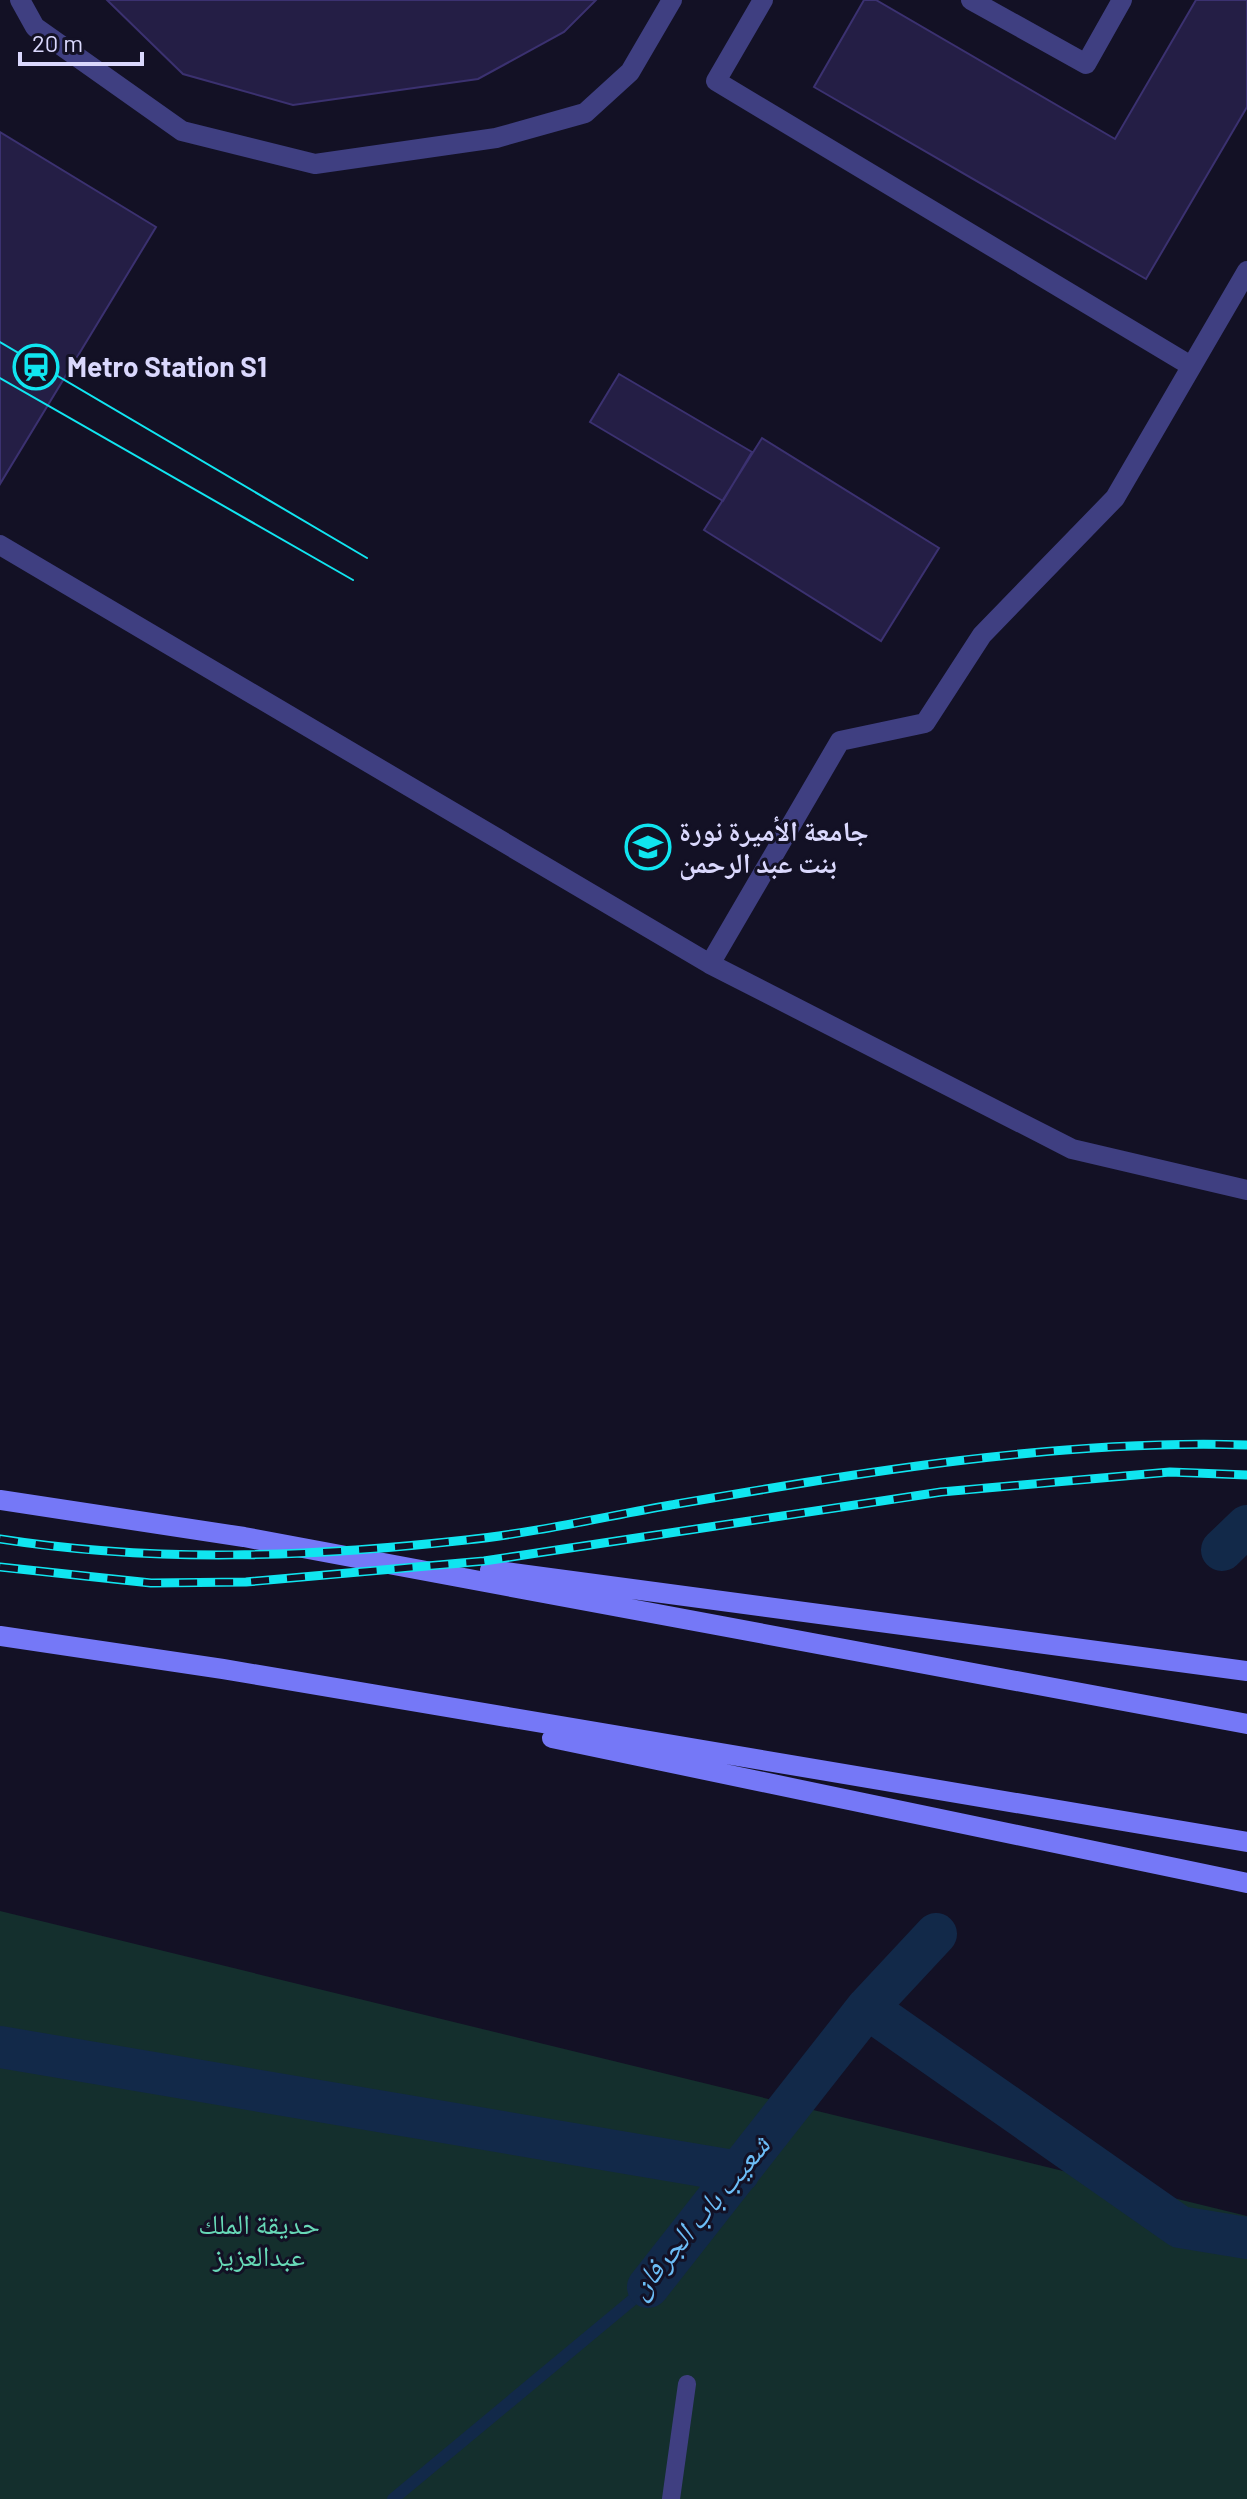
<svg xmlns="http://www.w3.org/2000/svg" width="1247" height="2499" viewBox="0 0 1247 2499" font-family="Barlow,'Noto Naskh Arabic',sans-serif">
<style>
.green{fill:#142f2d}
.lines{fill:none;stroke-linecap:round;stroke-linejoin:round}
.stream{stroke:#122949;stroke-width:12}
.canal{stroke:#122949;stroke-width:42}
.building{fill:#241e45;stroke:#3b3170;stroke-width:2}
.lane{stroke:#3f3f81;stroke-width:18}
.street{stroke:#3f3f81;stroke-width:20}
.secondary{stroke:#7578f7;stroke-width:20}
.tram{stroke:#10e5f0;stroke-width:2}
.rail-casing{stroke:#10e5f0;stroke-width:9}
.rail{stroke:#131125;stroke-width:6;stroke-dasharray:18;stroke-linecap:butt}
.labels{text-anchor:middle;stroke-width:6;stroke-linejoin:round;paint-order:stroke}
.poi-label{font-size:28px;font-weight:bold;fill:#dad8fd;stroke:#131125;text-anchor:start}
.park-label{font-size:28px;fill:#67d9b7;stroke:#131125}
.water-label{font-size:30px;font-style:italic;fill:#6cbdf6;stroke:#131125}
</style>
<rect width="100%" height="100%" fill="#131125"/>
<path class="green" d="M 0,1911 L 1247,2216 L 1247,2499 L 0,2499 Z"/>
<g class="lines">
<path class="stream" d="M 393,2499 L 648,2287"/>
<path class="canal" d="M 1222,1550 L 1247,1526
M 867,2008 L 1180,2227 L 1247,2238
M 0,2047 L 739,2172
M 648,2287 L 867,2008 L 936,1934"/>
</g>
<path class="building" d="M 107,0 L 596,0 L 564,32 L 478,79 L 293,105 L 183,74 Z
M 864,0 L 876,0 L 1115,139 L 1196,0 L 1247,0 L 1247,107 L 1146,279 L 814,87 Z
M 0,132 L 156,227 L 0,484 Z
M 619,374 L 752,452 L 723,501 L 590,422 Z
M 762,438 L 939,548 L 881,641 L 704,530 Z"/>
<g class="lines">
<path class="lane" d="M 671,2499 L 687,2384"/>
<path class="street" d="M 20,0 L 35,27 L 182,131 L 315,164 L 496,138 L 585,113 L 630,72 L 672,0
M 763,0 L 716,81 L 1191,366
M 971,0 L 1086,64 L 1122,0
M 0,545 L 710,964 L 1072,1149 L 1247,1190
M 710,964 L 840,741 L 925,723 L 982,635 L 1115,498 L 1247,271"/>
<path class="secondary" d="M 0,1500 L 244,1537 L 1247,1724
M 490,1570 L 1247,1671
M 0,1636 L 223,1669 L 1247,1842
M 552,1738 L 1247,1883"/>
<path class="tram" d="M 0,342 L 367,558
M 0,378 L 353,580"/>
<g class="rail-casing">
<path id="rail" d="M 0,1539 C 153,1563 312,1557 466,1540 C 534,1533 603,1517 671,1505 C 859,1473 1057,1439 1247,1445
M 0,1567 L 151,1583 L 246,1582 L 484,1561 L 941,1492 L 1170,1472 L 1247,1475"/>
</g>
<use href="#rail" class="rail"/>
</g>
<defs>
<g id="station-ring" transform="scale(2.3)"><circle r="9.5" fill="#131125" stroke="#10e5f0" stroke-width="1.5"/><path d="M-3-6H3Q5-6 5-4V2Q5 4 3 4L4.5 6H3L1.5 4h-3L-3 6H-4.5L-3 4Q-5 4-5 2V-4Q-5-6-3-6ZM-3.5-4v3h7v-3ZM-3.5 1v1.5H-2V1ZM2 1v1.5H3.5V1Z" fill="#10e5f0"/></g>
<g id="university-ring" transform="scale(2.3)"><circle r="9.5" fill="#131125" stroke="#10e5f0" stroke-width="1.5"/><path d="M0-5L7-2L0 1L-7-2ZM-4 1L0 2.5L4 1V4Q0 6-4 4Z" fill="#10e5f0"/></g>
</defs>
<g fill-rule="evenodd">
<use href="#station-ring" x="36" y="367"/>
<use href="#university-ring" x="648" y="847"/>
</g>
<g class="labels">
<g class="poi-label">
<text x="67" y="377">Metro Station S1</text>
<text x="679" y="841">جامعة الأميرة نورة<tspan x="679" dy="32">بنت عبد الرحمن</tspan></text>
</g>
<g class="park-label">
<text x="259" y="2234">حديقة الملك<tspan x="259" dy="32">عبدالعزيز</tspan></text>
</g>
<g class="water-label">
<text transform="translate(699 2217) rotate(-50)" y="10">شعيب باب الجرفان</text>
</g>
</g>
<path d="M20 52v12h122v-12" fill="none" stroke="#dad8fd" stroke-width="4"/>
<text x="32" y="52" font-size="24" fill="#dad8fd" stroke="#131125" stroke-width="6" paint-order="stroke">20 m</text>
</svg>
